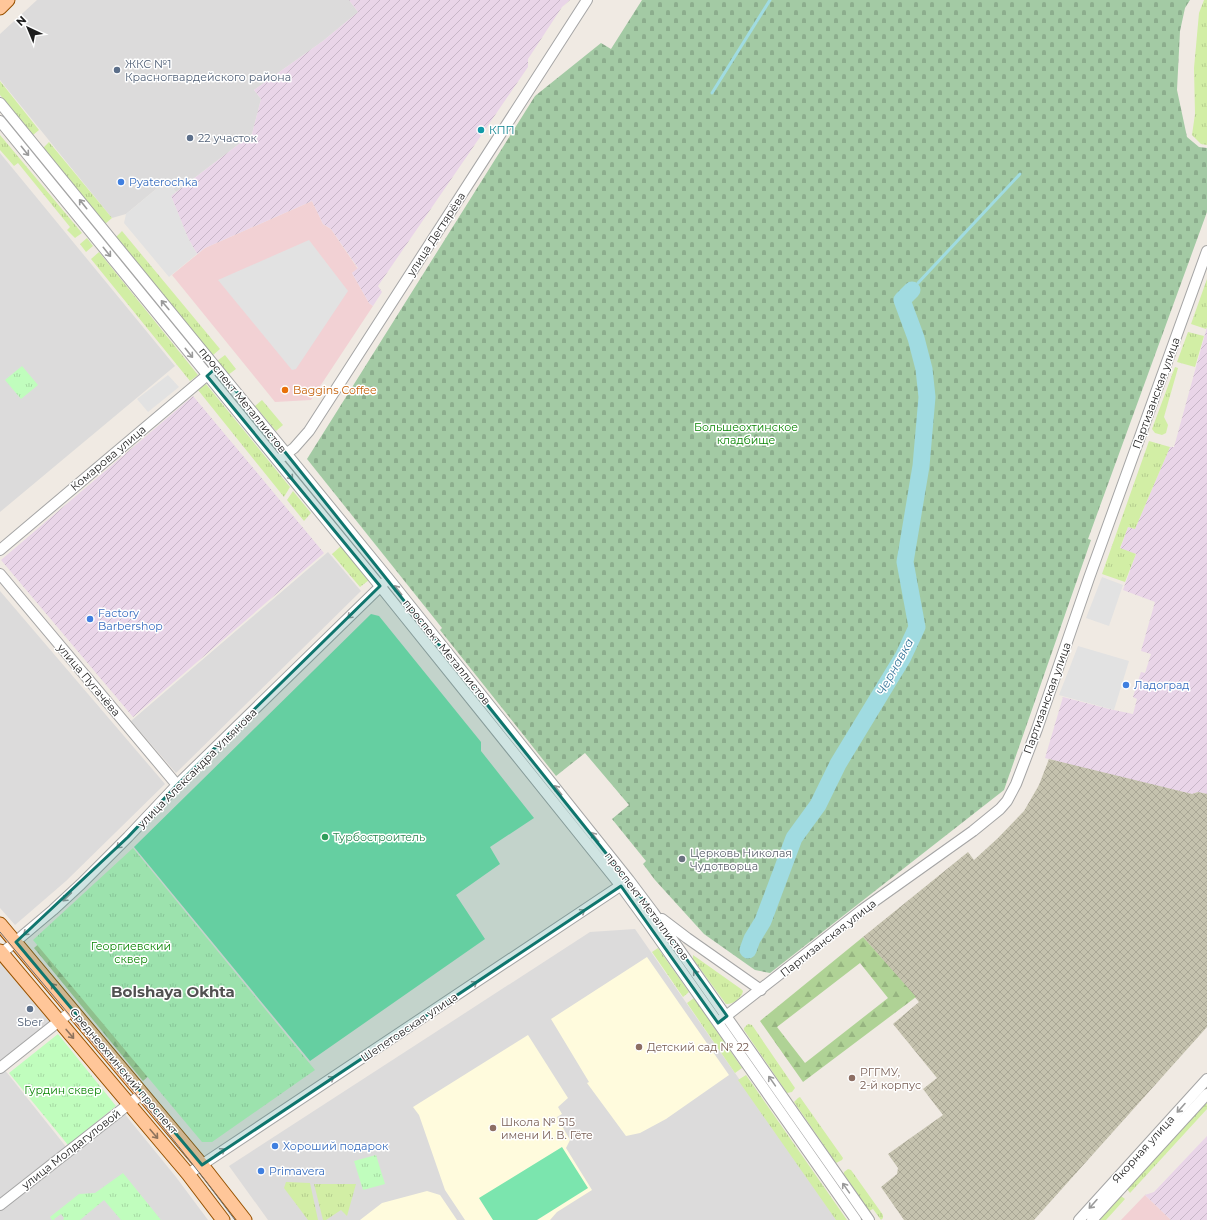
<svg xmlns="http://www.w3.org/2000/svg" width="1207" height="1220" viewBox="0 0 1207 1220" font-family="Montserrat,sans-serif">
<style>
.residential{fill:#dcdbdb}
.commercial{fill:#f2d1d4}
.industrial{fill:url(#industrial-furrows)}
.education{fill:#fffbdd}
.construction{fill:url(#construction-cross-hatch)}
.grass{fill:url(#grass-tufts)}
.forest{fill:url(#forest-firs);fill-rule:evenodd}
.cemetery{fill:url(#cemetery-stones)}
.park{fill:url(#park-tufts)}
.pitch{fill:#7be5ae}
.parking{fill:#e2e2e2}
.lines{fill:none;stroke-linecap:round;stroke-linejoin:round}
.stream{stroke:#a0dbe1;stroke-width:3}
.river{stroke:#a0dbe1;stroke-width:17}
.minor-casing{stroke:#a5a5a5;stroke-width:12}
.major-casing{stroke:#985200;stroke-width:15}
.minor{stroke:#fff;stroke-width:10}
.major{stroke:#ffc699;stroke-width:13}
.tram{stroke:#6c6c6c;stroke-width:1}
.oneway{stroke:#9a9a9a}
.oneway2{stroke:#8e725c}
.marked{fill:#0f766e;fill-opacity:0.2;stroke:#0f766e;stroke-width:3;stroke-linejoin:round}
.service-dot{fill:#5c6f8a;stroke:#fff;stroke-width:1.5}
.culture-dot{fill:#0f9aa8;stroke:#fff;stroke-width:1.5}
.shop-dot{fill:#3f7fe0;stroke:#fff;stroke-width:1.5}
.food-dot{fill:#e8710a;stroke:#fff;stroke-width:1.5}
.leisure-dot{fill:#2e9e5b;stroke:#fff;stroke-width:1.5}
.worship-dot{fill:#6b7280;stroke:#fff;stroke-width:1.5}
.education-dot{fill:#8d6e63;stroke:#fff;stroke-width:1.5}
.labels{text-anchor:middle;stroke-width:3;stroke-linejoin:round;paint-order:stroke}
.service-label{font-size:11px;fill:#4e5e75;stroke:#fff;text-anchor:start}
.culture-label{font-size:11px;fill:#0d838f;stroke:#fff;text-anchor:start}
.shop-label{font-size:11px;fill:#366cbe;stroke:#fff;text-anchor:start}
.street-label{font-size:11px;fill:#1e1e1e;stroke:#fff}
.food-label{font-size:11px;fill:#c56008;stroke:#fff;text-anchor:start}
.park-label{font-size:11px;fill:#098503;stroke:#fff}
.leisure-label{font-size:11px;fill:#27864d;stroke:#fff;text-anchor:start}
.worship-label{font-size:11px;fill:#5b616d;stroke:#fff;text-anchor:start}
.education-label{font-size:11px;fill:#785e54;stroke:#fff;text-anchor:start}
.water-label{font-size:12px;font-style:italic;fill:#3c799c;stroke:#fff}
.district-label{font-size:15px;font-weight:bold;fill:#515151;stroke:#fff}
</style>
<defs>
<pattern id="industrial-furrows" width="10" height="10" patternUnits="userSpaceOnUse"><rect width="10" height="10" fill="#e9d5e8"/><path d="M-1 1l2-2M0 10L10 0M9 11l2-2" fill="none" stroke="#c7b6c7"/></pattern>
<pattern id="construction-cross-hatch" width="8" height="8" patternUnits="userSpaceOnUse"><rect width="8" height="8" fill="#c5c2ae"/><path d="M0 0l8 8M0 8l8-8" fill="none" stroke="#a9a695"/></pattern>
<pattern id="grass-tufts" width="24" height="20" patternUnits="userSpaceOnUse"><rect width="24" height="20" fill="#d2eea5"/><path d="M3 7l-1-3M5 7V3M7 7l1-3M15 17l-1-3M17 17v-4M19 17l1-3" fill="none" stroke="#b4cc8e"/></pattern>
<pattern id="forest-firs" width="22" height="20" patternUnits="userSpaceOnUse"><rect width="22" height="20" fill="#afd295"/><path d="M5 1l3.5 6h-7zM16 11l3.5 6h-7z" fill="#96b480"/></pattern>
<pattern id="cemetery-stones" width="16" height="16" patternUnits="userSpaceOnUse"><rect width="16" height="16" fill="#a3caa4"/><path d="M2 7V4a2 2 0 0 1 4 0v3zM10 15v-3a2 2 0 0 1 4 0v3z" fill="#8cad8d"/></pattern>
<pattern id="park-tufts" width="24" height="20" patternUnits="userSpaceOnUse"><rect width="24" height="20" fill="#c0fdbd"/><path d="M3 7l-1-3M5 7V3M7 7l1-3M15 17l-1-3M17 17v-4M19 17l1-3" fill="none" stroke="#a5d8a2"/></pattern>
</defs>
<rect width="100%" height="100%" fill="#f0eae3"/>
<path class="residential" d="M 37,0 L 349,0 L 358,12 L 323,41 L 254,90 L 261,99 L 252,134 L 176,192 L 167,180 L 126,214 L 112,218 L 0,80 L 0,34 Z
M 0,153 L 175,366 L 0,512 Z
M 328,552 L 361,591 L 176,773 L 131,721 Z
M 0,591 L 165,784 L 66,881 L 15,925 L 0,908 Z
M 635,929 L 837,1220 L 268,1220 L 229,1166 L 590,932 Z
M 0,963 L 51,1023 L 0,1063 Z
M 4,1069 L 67,1148 L 0,1200 L 0,1073 Z
M 123,1112 L 176,1177 L 208,1220 L 0,1220 L 0,1209 Z"/>
<path class="commercial" d="M 312,201 L 323,224 L 331,229 L 358,269 L 352,273 L 369,303 L 373,306 L 311,400 L 275,402 L 172,275 L 205,248 Z
M 1145,1195 L 1171,1220 L 1121,1220 Z"/>
<path class="industrial" d="M 349,0 L 570,0 L 562,7 L 528,59 L 528,67 L 378,286 L 382,292 L 373,306 L 369,303 L 352,273 L 358,268 L 331,229 L 323,224 L 312,201 L 205,248 L 197,254 L 188,238 L 171,196 L 252,134 L 261,99 L 254,90 L 323,41 L 358,12 Z
M 1207,327 L 1207,794 L 1198,792 L 1192,794 L 1087,769 L 1045,758 L 1063,697 L 1109,709 L 1133,714 L 1137,699 L 1133,697 L 1141,672 L 1145,673 L 1151,654 L 1141,651 L 1155,602 L 1123,590 L 1136,554 L 1120,549 L 1128,527 L 1135,529 L 1170,447 L 1174,447 Z
M 193,396 L 324,553 L 133,717 L 1,560 Z
M 1207,1136 L 1207,1220 L 1171,1220 L 1145,1195 L 1154,1192 Z"/>
<path class="education" d="M 647,957 L 729,1075 L 666,1119 L 640,1133 L 626,1136 L 587,1083 L 589,1082 L 551,1019 Z
M 528,1035 L 568,1098 L 558,1107 L 562,1114 L 557,1117 L 570,1140 L 566,1148 L 592,1190 L 557,1212 L 550,1220 L 465,1220 L 445,1190 L 419,1115 L 413,1107 Z
M 427,1191 L 440,1195 L 457,1220 L 360,1220 L 382,1203 Z"/>
<path class="construction" d="M 1049,759 L 1192,794 L 1198,792 L 1207,794 L 1207,1027 L 1034,1220 L 904,1220 L 881,1187 L 897,1174 L 898,1168 L 888,1154 L 943,1115 L 923,1089 L 937,1078 L 893,1024 L 919,1002 L 863,937 L 968,852 L 974,860 L 998,838 L 1024,811 L 1039,785 Z"/>
<path class="grass" d="M 1204,0 L 1207,0 L 1207,145 L 1201,144 L 1192,135 L 1195,114 L 1194,68 L 1199,13 Z
M 0,81 L 39,130 L 33,135 L 0,95 Z
M 0,135 L 82,233 L 75,238 L 67,230 L 70,227 L 18,163 L 14,166 L 0,150 Z
M 49,142 L 112,218 L 105,224 L 43,148 Z
M 122,231 L 220,349 L 212,356 L 116,237 Z
M 87,238 L 93,246 L 86,252 L 80,244 Z
M 99,252 L 198,375 L 190,381 L 91,259 Z
M 1207,279 L 1207,327 L 1206,329 L 1191,324 Z
M 1188,332 L 1204,336 L 1195,367 L 1177,362 Z
M 225,355 L 236,369 L 228,375 L 217,361 Z
M 1175,367 L 1178,368 L 1164,417 L 1168,425 L 1166,433 L 1162,435 L 1155,433 L 1152,429 Z
M 206,384 L 290,487 L 284,497 L 198,390 Z
M 262,400 L 283,425 L 276,431 L 255,406 Z
M 1149,441 L 1170,447 L 1135,529 L 1128,527 L 1120,548 L 1136,554 L 1125,582 L 1102,574 Z
M 293,491 L 311,513 L 304,521 L 287,500 Z
M 341,546 L 369,580 L 360,587 L 332,554 Z
M 658,948 L 689,992 L 683,997 L 652,952 Z
M 693,955 L 741,989 L 743,991 C 742,998 732,1005 726,1004 L 693,959 Z
M 694,998 L 742,1068 L 735,1073 L 687,1003 Z
M 748,1024 L 752,1025 L 795,1088 L 792,1092 L 787,1093 L 744,1030 L 744,1028 Z
M 746,1075 L 847,1220 L 836,1220 L 738,1080 Z
M 800,1097 L 843,1158 L 842,1160 L 836,1163 L 794,1102 L 798,1098 Z
M 1207,1102 L 1207,1109 L 1130,1193 L 1127,1189 Z
M 848,1169 L 851,1170 L 883,1215 L 883,1218 L 881,1220 L 873,1209 L 869,1211 L 844,1174 L 844,1172 Z
M 286,1182 L 310,1183 L 318,1220 L 308,1220 L 284,1188 Z
M 314,1184 L 356,1184 L 347,1216 L 341,1210 L 326,1220 L 323,1220 Z
M 1121,1196 L 1125,1199 L 1106,1220 L 1099,1220 Z"/>
<path class="forest" d="M 863,937 L 916,997 L 803,1082 L 760,1021 ZM 860,963 L 888,998 L 805,1063 L 777,1027 Z
M 42,941 L 151,1074 L 143,1081 L 34,948 Z"/>
<path class="cemetery" d="M 642,0 L 1190,0 L 1185,8 L 1180,31 L 1177,90 L 1187,137 L 1199,147 L 1207,148 L 1207,212 L 1088,539 L 1091,540 L 1004,790 L 770,973 L 755,970 L 704,934 L 655,880 L 643,864 L 646,861 L 612,819 L 629,805 L 585,753 L 556,776 L 440,630 L 442,628 L 307,459 L 535,96 L 601,43 L 611,49 Z"/>
<path class="park" d="M 22,366 L 38,385 L 21,399 L 5,380 Z
M 133,848 L 315,1070 L 212,1142 L 202,1142 L 33,940 Z
M 58,1034 L 116,1106 L 68,1145 L 9,1073 Z
M 376,1155 L 385,1184 L 363,1190 L 354,1161 Z
M 123,1173 L 161,1220 L 121,1220 L 104,1200 L 80,1220 L 63,1220 L 64,1218 L 61,1214 L 54,1219 L 55,1220 L 52,1220 L 50,1217 L 79,1194 L 95,1193 Z"/>
<path class="pitch" d="M 371,614 L 379,616 L 481,742 L 481,751 L 534,818 L 490,847 L 500,864 L 456,895 L 485,939 L 310,1061 L 134,847 Z
M 562,1147 L 588,1188 L 537,1220 L 493,1220 L 479,1198 Z"/>
<path class="parking" d="M 167,180 L 176,192 L 171,196 L 188,238 L 197,254 L 169,277 L 124,223 L 126,214 Z
M 309,240 L 348,291 L 296,369 L 292,370 L 218,280 Z
M 168,375 L 179,387 L 148,412 L 137,399 Z
M 1102,577 L 1123,585 L 1109,626 L 1086,618 Z
M 1078,646 L 1129,661 L 1114,710 L 1059,695 Z"/>
<g class="lines">
<path class="stream" d="M 712,93 L 770,0
M 918,283 L 1020,174"/>
<path class="river" d="M 748,950 L 752,939 L 763,921 L 794,838 L 818,805 L 838,764 L 903,657 L 917,627 L 905,562 L 921,466 L 927,397 L 924,369 L 916,338 L 902,300 L 912,290"/>
<g class="minor-casing">
<path id="minor" d="M 0,103 L 388,578 L 629,880 L 653,912 L 869,1220
M 0,121 L 380,586 L 621,886 L 648,923 L 856,1220
M 282,457 L 294,448 L 309,431 L 587,0
M 0,550 L 211,372
M 0,574 L 177,785
M 662,919 L 687,938 L 761,990
M 2,953 L 53,910 L 81,884 L 128,837 L 177,785 L 384,583
M 721,1020 L 862,910 L 973,831 L 1000,809 L 1007,801 L 1016,784 L 1037,729 L 1089,578 L 1207,251
M 0,1068 L 73,1010
M 188,1174 L 626,882
M 0,1205 L 143,1093
M 1079,1220 L 1207,1079
M 1092,1220 L 1207,1094"/>
</g>
<g class="major-casing">
<path id="major" d="M 0,8 L 8,0
M 0,924 L 202,1165 L 245,1220
M 0,951 L 188,1174 L 223,1220"/>
</g>
<use href="#minor" class="minor"/>
<use href="#major" class="major"/>
<path class="tram" d="M 0,932 C 79,1028 162,1120 235,1220"/>
</g>
<defs><path id="oneway-shaft" d="M-6 0H5M1.5-3L5.5 0L1.5 3" fill="none" stroke-width="1.6" stroke-linecap="round" stroke-linejoin="round"/></defs>
<g class="oneway">
<use href="#oneway-shaft" transform="translate(25 151) rotate(51)"/>
<use href="#oneway-shaft" transform="translate(83 204) rotate(-129)"/>
<use href="#oneway-shaft" transform="translate(107 252) rotate(51)"/>
<use href="#oneway-shaft" transform="translate(165 305) rotate(-130)"/>
<use href="#oneway-shaft" transform="translate(189 353) rotate(51)"/>
<use href="#oneway-shaft" transform="translate(289 475) rotate(51)"/>
<use href="#oneway-shaft" transform="translate(398 590) rotate(-129)"/>
<use href="#oneway-shaft" transform="translate(352 614) rotate(136)"/>
<use href="#oneway-shaft" transform="translate(558 790) rotate(-129)"/>
<use href="#oneway-shaft" transform="translate(595 837) rotate(-128)"/>
<use href="#oneway-shaft" transform="translate(121 844) rotate(136)"/>
<use href="#oneway-shaft" transform="translate(67 897) rotate(137)"/>
<use href="#oneway-shaft" transform="translate(580 913) rotate(-34)"/>
<use href="#oneway-shaft" transform="translate(28 931) rotate(139)"/>
<use href="#oneway-shaft" transform="translate(697 975) rotate(-125)"/>
<use href="#oneway-shaft" transform="translate(472 985) rotate(-34)"/>
<use href="#oneway-shaft" transform="translate(329 1080) rotate(-34)"/>
<use href="#oneway-shaft" transform="translate(772 1081) rotate(-125)"/>
<use href="#oneway-shaft" transform="translate(1181 1108) rotate(132)"/>
<use href="#oneway-shaft" transform="translate(220 1152) rotate(-34)"/>
<use href="#oneway-shaft" transform="translate(846 1188) rotate(-125)"/>
<use href="#oneway-shaft" transform="translate(1093 1204) rotate(132)"/>
</g>
<g class="oneway2">
<use href="#oneway-shaft" transform="translate(55 988) rotate(-130)"/>
<use href="#oneway-shaft" transform="translate(70 1034) rotate(50)"/>
<use href="#oneway-shaft" transform="translate(154 1134) rotate(50)"/>
</g>
<path class="marked" d="M 217,367 L 653,912 L 727,1016 L 718,1023 L 621,886 L 202,1165 L 16,942 L 128,837 L 177,785 L 380,586 L 207,376 Z"/>
<g class="service-dot">
<circle cx="117" cy="70" r="4"/>
<circle cx="190" cy="138" r="4"/>
<circle cx="30" cy="1009" r="4"/>
</g>
<circle class="culture-dot" cx="481" cy="130" r="4"/>
<g class="shop-dot">
<circle cx="121" cy="182" r="4"/>
<circle cx="90" cy="619" r="4"/>
<circle cx="1126" cy="685" r="4"/>
<circle cx="275" cy="1146" r="4"/>
<circle cx="261" cy="1171" r="4"/>
</g>
<circle class="food-dot" cx="285" cy="390" r="4"/>
<circle class="leisure-dot" cx="325" cy="837" r="4"/>
<circle class="worship-dot" cx="682" cy="859" r="4"/>
<g class="education-dot">
<circle cx="639" cy="1047" r="4"/>
<circle cx="852" cy="1078" r="4"/>
<circle cx="493" cy="1128" r="4"/>
</g>
<g class="labels">
<g class="service-label">
<text x="125" y="68">ЖКС №1<tspan x="125" dy="13">Красногвардейского района</tspan></text>
<text x="198" y="142">22 участок</text>
<text x="30" y="1026" text-anchor="middle">Sber</text>
</g>
<g class="culture-label">
<text x="489" y="134">КПП</text>
</g>
<g class="shop-label">
<text x="129" y="186">Pyaterochka</text>
<text x="98" y="617">Factory<tspan x="98" dy="13">Barbershop</tspan></text>
<text x="1134" y="689">Ладоград</text>
<text x="283" y="1150">Хороший подарок</text>
<text x="269" y="1175">Primavera</text>
</g>
<g class="street-label">
<text transform="translate(436 234) rotate(-57)" y="4">улица Дегтярёва</text>
<text transform="translate(1156 393) rotate(-70)" y="4">Партизанская улица</text>
<text transform="translate(243 400) rotate(51)" y="4">проспект Металлистов</text>
<text transform="translate(108 458) rotate(-40)" y="4">Комарова улица</text>
<text transform="translate(447 652) rotate(51)" y="4">проспект Металлистов</text>
<text transform="translate(89 680) rotate(50)" y="4">улица Пугачёва</text>
<text transform="translate(1047 698) rotate(-70)" y="4">Партизанская улица</text>
<text transform="translate(197 768) rotate(-45)" y="4">улица Александра Ульянова</text>
<text transform="translate(647 906) rotate(53)" y="4">проспект Металлистов</text>
<text transform="translate(828 938) rotate(-38)" y="4">Партизанская улица</text>
<text transform="translate(409 1027) rotate(-34)" y="4">Шепетовская улица</text>
<text transform="translate(124 1071) rotate(50)" y="4">Среднеохтинский проспект</text>
<text transform="translate(71 1149) rotate(-38)" y="4">улица Молдагуловой</text>
<text transform="translate(1143 1149) rotate(-48)" y="4">Якорная улица</text>
</g>
<g class="food-label">
<text x="293" y="394">Baggins Coffee</text>
</g>
<g class="park-label">
<text x="746" y="431">Большеохтинское<tspan x="746" dy="13">кладбище</tspan></text>
<text x="131" y="950">Георгиевский<tspan x="131" dy="13">сквер</tspan></text>
<text x="63" y="1094">Гурдин сквер</text>
</g>
<g class="leisure-label">
<text x="333" y="841">Турбостроитель</text>
</g>
<g class="worship-label">
<text x="690" y="857">Церковь Николая<tspan x="690" dy="13">Чудотворца</tspan></text>
</g>
<g class="education-label">
<text x="647" y="1051">Детский сад № 22</text>
<text x="860" y="1076">РГГМУ,<tspan x="860" dy="13">2-й корпус</tspan></text>
<text x="501" y="1126">Школа № 515<tspan x="501" dy="13">имени И. В. Гёте</tspan></text>
</g>
<g class="water-label">
<text transform="translate(895 667) rotate(-61)" y="4">Чернавка</text>
</g>
<g class="district-label">
<text x="173" y="997">Bolshaya Okhta</text>
</g>
</g>
<g transform="translate(28 28) rotate(316)" stroke="#ffffff" stroke-width="3" paint-order="stroke">
<path d="M0-3L7 15L0 10L-7 15Z" fill="#1e1e1e"/>
<text y="-6" font-size="11" font-weight="bold" text-anchor="middle" fill="#1e1e1e">N</text>
</g>
</svg>
